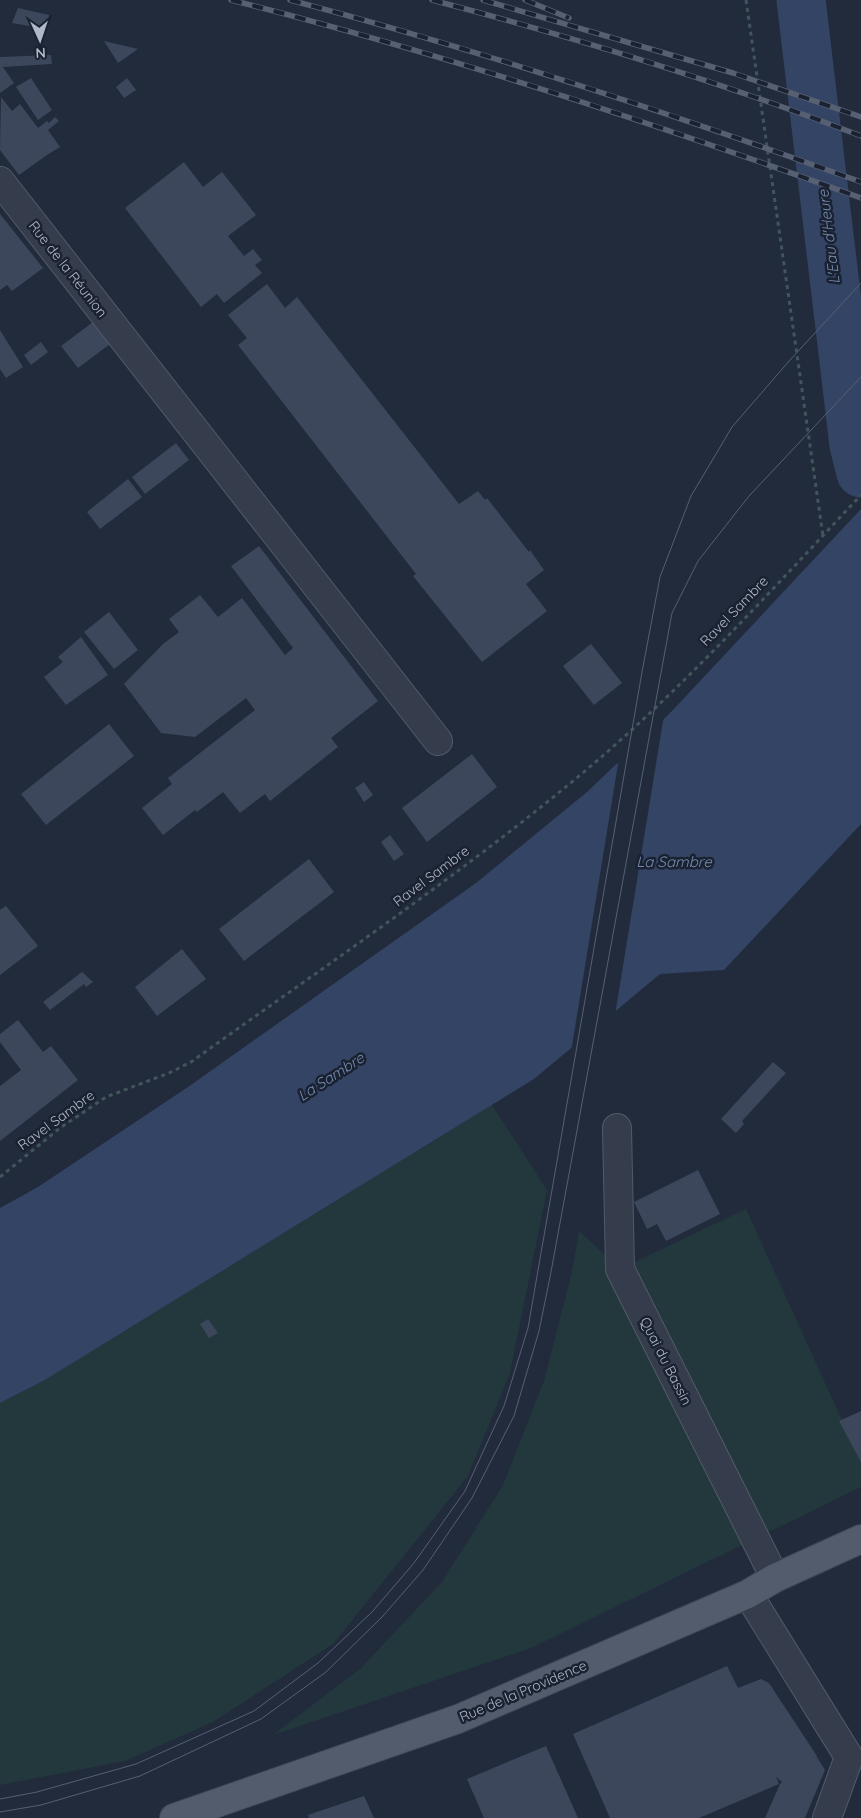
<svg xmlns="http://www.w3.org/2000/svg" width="861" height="1818" viewBox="0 0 861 1818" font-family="Quicksand,sans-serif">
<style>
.green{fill:#23383d}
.water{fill:#344464}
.pier{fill:#212b3c}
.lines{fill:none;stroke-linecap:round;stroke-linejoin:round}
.river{stroke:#344464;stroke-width:49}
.building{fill:#3d475c}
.minor-casing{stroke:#535a6a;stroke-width:30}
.major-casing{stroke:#3e4655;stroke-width:30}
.path{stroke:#41555a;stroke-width:3;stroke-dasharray:4 4;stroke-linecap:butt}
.minor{stroke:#353d4c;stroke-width:28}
.major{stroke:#535c6c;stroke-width:28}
.tram{stroke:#576073;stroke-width:1}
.rail-casing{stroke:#576073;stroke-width:5.5}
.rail{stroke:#1a2231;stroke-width:4;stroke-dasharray:11;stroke-linecap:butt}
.labels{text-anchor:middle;stroke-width:5;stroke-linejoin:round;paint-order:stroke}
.street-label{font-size:14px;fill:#b0b7c8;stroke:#1a2231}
.water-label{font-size:15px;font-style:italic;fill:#768bb2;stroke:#1a2231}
</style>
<rect width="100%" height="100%" fill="#212b3c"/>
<path class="green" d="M 492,1105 L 547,1190 L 510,1373 L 468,1476 L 333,1644 L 213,1722 L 125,1761 L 0,1785 L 0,1403 L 45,1380 Z
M 746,1209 L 861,1462 L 861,1487 L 531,1648 L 273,1735 L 360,1669 L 442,1582 L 503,1485 L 544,1381 L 572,1272 L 579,1231 L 620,1269 Z"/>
<path class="water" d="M 861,509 L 861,824 L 724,970 L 660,974 L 534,1079 L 45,1380 L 0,1403 L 0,1208 L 38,1187 L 188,1087 L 476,883 L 587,792 L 671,712 Z"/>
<path class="pier" d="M 664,715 L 615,1015 L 571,1052 L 619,758 Z"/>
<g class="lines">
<path class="river" d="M 801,0 L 854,445 L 861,473"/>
</g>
<path class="building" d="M 18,8 L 49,15 L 47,29 L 12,23 Z
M 104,41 L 138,49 L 118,63 Z
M 51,55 L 52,64 L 3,67 L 14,83 L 0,93 L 0,57 Z
M 31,78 L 52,110 L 38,120 L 16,87 Z
M 127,78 L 136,90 L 124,98 L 116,87 Z
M 1,97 L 12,111 L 20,104 L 38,128 L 47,121 L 49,123 L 55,117 L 59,121 L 48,130 L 60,147 L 47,155 L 19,175 L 0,150 Z
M 184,162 L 203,187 L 222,172 L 256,215 L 228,236 L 244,256 L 253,249 L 262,260 L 255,265 L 262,273 L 224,303 L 217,294 L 201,307 L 125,208 Z
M 0,214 L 43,268 L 12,291 L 7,285 L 0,290 Z
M 267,284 L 285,308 L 297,297 L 459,504 L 478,491 L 485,500 L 487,498 L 529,552 L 530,550 L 544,570 L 526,584 L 547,611 L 482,662 L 413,576 L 416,574 L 238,345 L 247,338 L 228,315 Z
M 93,322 L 110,344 L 78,368 L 61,346 Z
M 0,330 L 23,367 L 6,378 L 0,369 Z
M 41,342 L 48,352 L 31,365 L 24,355 Z
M 176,443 L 189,460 L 145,494 L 132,477 Z
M 128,479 L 142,497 L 100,529 L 87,512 Z
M 259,546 L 378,701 L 331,738 L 338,747 L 270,801 L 265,794 L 240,813 L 223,792 L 197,812 L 195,810 L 163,835 L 142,808 L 172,784 L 168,778 L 255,710 L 246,698 L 195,737 L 161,733 L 124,684 L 163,644 L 179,632 L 169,619 L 200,595 L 218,617 L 242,598 L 285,655 L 293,648 L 231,566 Z
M 109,612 L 138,650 L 114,669 L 84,632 Z
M 81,637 L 108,675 L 66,705 L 44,677 L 63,662 L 58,657 Z
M 591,644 L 622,683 L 594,705 L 563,666 Z
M 109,724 L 134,756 L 46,825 L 21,794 Z
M 472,754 L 497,787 L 427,842 L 402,808 Z
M 364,782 L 373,795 L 364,802 L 355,788 Z
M 390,835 L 404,854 L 394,861 L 381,842 Z
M 309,859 L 334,892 L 244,961 L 219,929 Z
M 6,906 L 38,946 L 0,975 L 0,910 Z
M 182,949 L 206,979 L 157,1016 L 135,987 Z
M 82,972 L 93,982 L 86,987 L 84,984 L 50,1010 L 43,1002 Z
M 18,1020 L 43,1052 L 51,1046 L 78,1080 L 0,1141 L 0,1086 L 21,1070 L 0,1042 L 0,1034 Z
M 773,1062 L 786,1073 L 742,1121 L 744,1124 L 736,1133 L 721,1119 Z
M 698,1170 L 720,1214 L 666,1241 L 657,1224 L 647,1229 L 634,1202 Z
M 208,1319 L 218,1333 L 209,1338 L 200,1324 Z
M 861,1411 L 861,1462 L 839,1421 Z
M 727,1666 L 738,1688 L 761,1679 L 769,1683 L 817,1756 L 816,1760 L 817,1757 L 825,1770 L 805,1818 L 765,1818 L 780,1784 L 782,1782 L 776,1777 L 779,1784 L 699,1818 L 610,1818 L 573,1734 Z
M 546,1746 L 578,1818 L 484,1818 L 467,1779 Z
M 364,1796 L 374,1818 L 309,1818 L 308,1815 Z"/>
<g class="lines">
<g class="minor-casing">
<path id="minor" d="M 0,181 L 438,741
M 617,1128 L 620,1269 L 775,1578
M 748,1594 L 849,1757 L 827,1818"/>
</g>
<g class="major-casing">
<path id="major" d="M 174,1818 L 458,1719 L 748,1594 L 775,1578 L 861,1539"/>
</g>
<path class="path" d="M 746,0 L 823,536
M 0,1177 L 60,1128 L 106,1097 L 169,1073 L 191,1062 C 315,973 443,887 562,790 C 671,702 765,597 861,495"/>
<use href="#minor" class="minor"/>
<use href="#major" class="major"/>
<path class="tram" d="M 0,1799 L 37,1792 L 136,1764 L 254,1711 L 318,1663 L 372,1612 L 414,1563 L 465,1491 L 504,1406 L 528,1328 L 642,672 L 660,577 L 691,496 L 732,427 L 790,360 L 861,283
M 0,1812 L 41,1805 L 140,1776 L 261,1719 L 326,1672 L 382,1617 L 423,1570 L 472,1498 L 514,1416 L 539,1331 L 551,1272 L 672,613 L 698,561 L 749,496 L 861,377"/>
<g class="rail-casing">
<path id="rail" d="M 231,0 C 445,54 654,123 861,198
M 290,0 C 484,51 673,114 861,182
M 432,0 C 577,38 721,82 861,136
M 483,0 L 733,73 L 861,117
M 525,0 L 569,18"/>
</g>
<use href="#rail" class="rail"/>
</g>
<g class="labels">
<g class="street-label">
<text transform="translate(68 269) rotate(52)" y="5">Rue de la Réunion</text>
<text transform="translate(734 611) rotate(-46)" y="5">Ravel Sambre</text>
<text transform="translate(431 876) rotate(-37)" y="5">Ravel Sambre</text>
<text transform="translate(56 1120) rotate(-36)" y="5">Ravel Sambre</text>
<text transform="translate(666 1361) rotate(63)" y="5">Quai du Bassin</text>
<text transform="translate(523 1691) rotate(-23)" y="5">Rue de la Providence</text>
</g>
<g class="water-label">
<text transform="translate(829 237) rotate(-97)" y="5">L'Eau d'Heure</text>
<text x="674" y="867">La Sambre</text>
<text transform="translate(331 1077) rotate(-33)" y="5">La Sambre</text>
</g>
</g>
<g transform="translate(40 40) rotate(177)" stroke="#1a2231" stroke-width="4" paint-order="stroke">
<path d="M0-4L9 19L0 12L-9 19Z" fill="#b0b7c8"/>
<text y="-8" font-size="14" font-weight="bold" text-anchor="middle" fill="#b0b7c8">N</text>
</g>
</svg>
